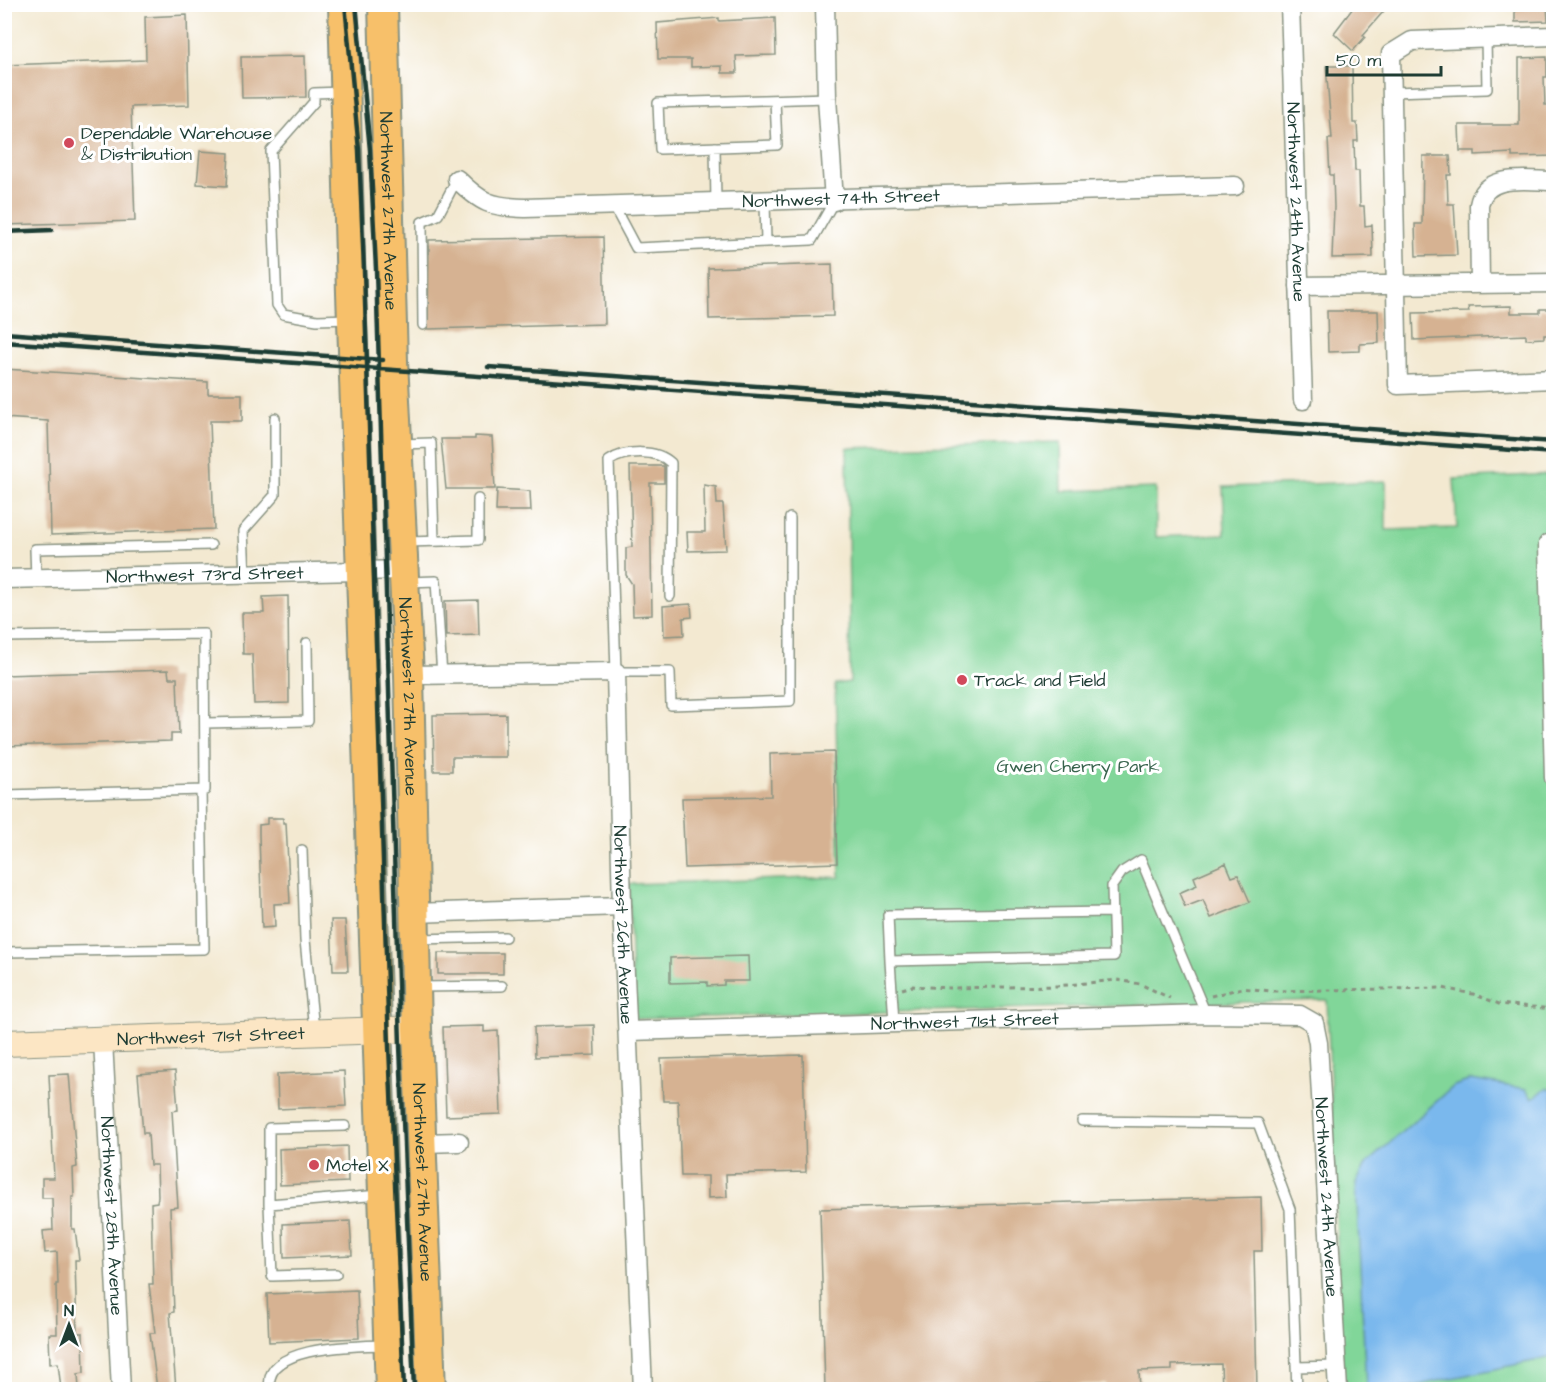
<svg xmlns="http://www.w3.org/2000/svg" width="1558" height="1394" viewBox="0 0 1558 1394" font-family="'Architects Daughter',sans-serif">
<style>
.green{fill:#81d699;stroke:#508a66;stroke-width:1.5}
.water{fill:#7ab8ed;stroke:#4c7a90;stroke-width:1.5}
.building{fill:#d6b292}
.lines{fill:none;stroke-linecap:round;stroke-linejoin:round}
.lane-casing{stroke:#899382;stroke-width:12}
.street-casing{stroke:#899382;stroke-width:21}
.secondary-casing{stroke:#899382;stroke-width:28}
.primary-casing{stroke:#899382;stroke-width:32}
.path{stroke:#899382;stroke-width:3;stroke-dasharray:4.5 4.5;stroke-linecap:butt}
.lane{stroke:#fff;stroke-width:9}
.street{stroke:#fff;stroke-width:18}
.secondary{stroke:#fce6c4;stroke-width:26}
.primary{stroke:#f7c06b;stroke-width:28}
.rail{stroke:#1f3d34;stroke-width:4.5}
.poi-dot{fill:#d1495b;stroke:#fff;stroke-width:2}
.labels{text-anchor:middle;stroke-width:6;stroke-linejoin:round;paint-order:stroke}
.poi-label{font-size:18px;fill:#1f3d34;stroke:#fff;text-anchor:start}
.street-label{font-size:18px;fill:#1f3d34;stroke:#fff}
.park-label{font-size:18px;fill:#38634d;stroke:#fff}
</style>
<rect width="100%" height="100%" fill="#fff"/>
<filter id="ink" filterUnits="userSpaceOnUse"><feTurbulence type="fractalNoise" baseFrequency=".0167" numOctaves="2"/><feDisplacementMap in="SourceGraphic" scale="12" xChannelSelector="R" yChannelSelector="G"/><feConvolveMatrix kernelMatrix="1 2 1 2 8 2 1 2 1" color-interpolation-filters="sRGB"/></filter>
<filter id="wash" filterUnits="userSpaceOnUse"><feTurbulence type="fractalNoise" baseFrequency=".008" numOctaves="4" result="noise"/><feDisplacementMap in="SourceGraphic" scale="24" xChannelSelector="R" yChannelSelector="G"/><feGaussianBlur stdDeviation="1.35" result="paint"/><feColorMatrix in="noise" values="0 0 0 0 0 0 0 0 0 0 0 0 0 0 0 0 0 1.4 0 .05"/><feComposite in="paint" operator="in"/></filter>
<g filter="url(#wash)">
<rect width="100%" height="100%" fill="#f3e9d1"/>
<path class="green" d="M 1060,442 L 1061,491 L 1156,488 L 1156,537 L 1225,534 L 1223,487 L 1386,481 L 1386,530 L 1457,528 L 1454,479 L 1552,474 L 1553,1389 L 1343,1389 L 1327,1000 L 633,1019 L 629,884 L 840,877 L 835,684 L 850,682 L 847,448 Z"/>
<path class="water" d="M 1471,1080 L 1526,1089 L 1532,1098 L 1548,1088 L 1553,1089 L 1553,1357 L 1400,1389 L 1375,1389 L 1366,1387 L 1356,1183 L 1367,1163 L 1454,1086 Z"/>
<g id="blocks">
<path class="building" d="M 1356,4 L 1390,4 L 1363,35 L 1365,37 L 1353,51 L 1334,33 Z
M 1515,4 L 1547,5 L 1548,21 L 1515,22 Z
M 187,15 L 189,105 L 131,107 L 135,221 L 4,225 L 4,65 L 146,60 L 145,17 Z
M 719,18 L 719,21 L 775,18 L 776,55 L 736,56 L 737,73 L 722,73 L 722,66 L 691,67 L 691,59 L 658,59 L 657,23 Z
M 305,56 L 306,97 L 242,98 L 241,57 Z
M 1547,57 L 1547,77 L 1544,77 L 1545,105 L 1551,105 L 1554,156 L 1512,157 L 1512,153 L 1475,155 L 1475,151 L 1460,151 L 1459,125 L 1519,125 L 1519,58 Z
M 1326,66 L 1352,66 L 1353,123 L 1357,123 L 1358,141 L 1354,141 L 1355,171 L 1359,171 L 1360,206 L 1364,206 L 1365,226 L 1372,225 L 1373,257 L 1332,258 L 1334,207 L 1333,175 L 1330,175 L 1328,139 L 1332,139 Z
M 200,151 L 229,153 L 227,186 L 197,184 Z
M 1423,156 L 1450,156 L 1451,175 L 1447,175 L 1448,204 L 1454,204 L 1457,255 L 1416,256 L 1415,224 L 1422,224 Z
M 603,237 L 605,324 L 428,329 L 429,240 Z
M 832,264 L 833,316 L 709,319 L 708,268 Z
M 1511,306 L 1511,313 L 1540,313 L 1540,309 L 1554,309 L 1554,335 L 1544,335 L 1544,338 L 1526,339 L 1526,335 L 1414,340 L 1413,313 L 1469,312 L 1468,307 Z
M 1327,311 L 1378,311 L 1379,343 L 1360,344 L 1360,351 L 1328,352 Z
M 4,369 L 208,382 L 208,394 L 242,394 L 242,421 L 210,421 L 214,529 L 51,535 L 48,421 L 4,418 Z
M 475,436 L 492,437 L 495,489 L 446,489 L 441,439 L 475,439 Z
M 630,466 L 664,466 L 664,483 L 650,483 L 652,615 L 633,616 L 632,584 L 626,575 L 626,548 L 632,547 Z
M 704,485 L 716,487 L 717,504 L 723,504 L 726,550 L 688,551 L 687,532 L 705,532 Z
M 497,489 L 530,491 L 531,511 L 496,511 Z
M 288,596 L 289,703 L 254,704 L 252,654 L 243,654 L 242,613 L 264,613 L 263,597 Z
M 478,600 L 479,635 L 446,636 L 445,601 Z
M 691,604 L 692,617 L 683,618 L 684,635 L 664,636 L 663,606 Z
M 168,670 L 169,678 L 177,678 L 179,734 L 171,734 L 171,741 L 4,746 L 4,675 Z
M 506,714 L 506,757 L 452,757 L 452,771 L 434,771 L 433,715 Z
M 834,752 L 837,863 L 685,868 L 682,798 L 771,796 L 770,754 Z
M 267,818 L 283,818 L 283,823 L 286,823 L 290,903 L 274,904 L 275,927 L 262,928 L 259,835 L 259,825 L 267,824 Z
M 1226,863 L 1232,877 L 1238,875 L 1250,902 L 1211,918 L 1203,900 L 1185,907 L 1179,893 L 1197,885 L 1194,877 Z
M 331,920 L 345,920 L 348,971 L 333,971 Z
M 438,953 L 503,953 L 503,974 L 438,974 Z
M 748,956 L 749,981 L 724,981 L 724,985 L 707,986 L 707,982 L 670,983 L 670,958 Z
M 594,1025 L 595,1055 L 535,1057 L 534,1027 Z
M 484,1026 L 484,1032 L 498,1031 L 501,1114 L 446,1116 L 443,1027 Z
M 803,1055 L 806,1172 L 726,1174 L 727,1197 L 708,1198 L 708,1176 L 681,1176 L 678,1101 L 663,1101 L 661,1059 Z
M 175,1071 L 178,1110 L 172,1111 L 178,1207 L 170,1208 L 174,1312 L 170,1313 L 176,1389 L 157,1389 L 150,1333 L 155,1333 L 149,1284 L 153,1284 L 151,1203 L 157,1202 L 158,1197 L 157,1165 L 150,1165 L 148,1133 L 143,1133 L 138,1074 Z
M 344,1071 L 346,1106 L 278,1109 L 277,1074 Z
M 69,1074 L 77,1167 L 73,1168 L 74,1197 L 72,1197 L 72,1229 L 75,1229 L 79,1260 L 75,1260 L 77,1333 L 83,1333 L 84,1373 L 78,1374 L 79,1389 L 61,1389 L 58,1363 L 50,1364 L 49,1334 L 57,1334 L 56,1284 L 58,1284 L 57,1252 L 45,1253 L 43,1231 L 53,1230 L 52,1198 L 42,1198 L 42,1178 L 54,1178 L 49,1075 Z
M 347,1146 L 348,1182 L 280,1185 L 279,1149 Z
M 1261,1197 L 1262,1251 L 1254,1251 L 1257,1389 L 1222,1389 L 1221,1364 L 1172,1365 L 1172,1370 L 1139,1371 L 1140,1389 L 1107,1389 L 1106,1384 L 825,1389 L 820,1209 Z
M 350,1221 L 352,1255 L 284,1258 L 283,1224 Z
M 357,1290 L 359,1338 L 269,1342 L 267,1294 Z"/>
</g>
</g>
<g filter="url(#ink)">
<use href="#blocks" fill-opacity="0" stroke="#899382" stroke-width="1.5"/>
<g class="lines">
<g class="lane-casing">
<path id="lane" d="M 342,92 L 314,93 L 314,102 L 271,151 L 277,305 L 283,314 L 317,320 L 350,319
M 1392,92 L 1487,89 L 1486,39
M 775,100 L 777,145 L 660,149 L 658,103 L 827,98
M 715,147 L 716,202
M 765,201 L 766,242
M 613,205 L 636,248 L 812,240 L 834,201
M 423,325 L 422,222 L 438,215 L 457,179
M 402,444 L 431,443 L 434,541
M 407,542 L 478,540 L 478,499
M 245,575 L 243,531 L 275,495 L 275,418
M 36,579 L 35,549 L 211,545
M 408,582 L 436,581 L 442,676
M 670,596 L 671,463 C 657,449 625,450 609,461 L 616,672 L 670,672 L 671,705 L 790,701 L 790,518
M 4,637 L 204,634 L 205,790 L 4,795
M 205,723 L 308,721 L 307,643
M 302,850 L 305,940 L 314,1030
M 417,939 L 505,937
M 4,952 L 204,949 L 201,790
M 890,961 L 888,915 L 1113,912
M 418,987 L 502,986
M 894,1022 L 890,961 L 1114,956 L 1112,886 L 1122,872 L 1141,860 L 1206,1014
M 1082,1121 L 1258,1123 L 1290,1209 L 1297,1390
M 269,1204 L 269,1128 L 345,1126
M 336,1274 L 272,1276 L 269,1204 L 380,1195
M 1296,1367 L 1337,1366
M 270,1388 C 262,1345 357,1346 386,1345"/>
</g>
<g class="street-casing">
<g id="street">
<path d="M 825,4 L 827,98 L 834,201"/>
<path id="s1" d="M 1290,4 L 1303,400"/>
<path d="M 1554,36 L 1412,41 L 1391,54 L 1398,385 L 1554,379"/>
<path id="s2" d="M 457,179 C 481,203 491,207 525,208 L 1235,186"/>
<path d="M 1480,283 L 1479,205 C 1485,172 1528,181 1554,181"/>
<path d="M 1299,286 L 1554,283"/>
<path d="M 1548,544 L 1554,778"/>
<path id="s3" d="M 4,579 L 405,570"/>
<path id="s4" d="M 409,675 L 616,672 L 622,906 L 643,1390"/>
<path d="M 414,913 L 622,906"/>
<path id="s5" d="M 629,1031 L 1206,1014 L 1300,1015 L 1314,1023 L 1318,1043 L 1338,1390"/>
<path id="s6" d="M 103,1040 L 121,1390"/>
<path d="M 423,1143 L 459,1142"/>
</g>
</g>
<g class="secondary-casing">
<g id="secondary">
<path id="s7" d="M 4,1043 L 417,1029"/>
</g>
</g>
<g class="primary-casing">
<g id="primary">
<path d="M 343,4 L 351,293 L 390,1390"/>
<path id="s8" d="M 383,4 L 393,361 L 409,675 L 417,1029 L 431,1390"/>
</g>
</g>
<path class="path" d="M 902,989 L 912,986 L 949,988 L 1057,986 L 1117,980 L 1140,984 L 1170,998
M 1211,996 L 1242,988 L 1271,991 L 1442,988 L 1473,994 L 1499,1004 L 1554,1009"/>
<use href="#lane" class="lane"/>
<use href="#street" class="street"/>
<use href="#secondary" class="secondary"/>
<use href="#primary" class="primary"/>
<path class="rail" d="M 345,4 L 359,150 L 364,270 L 389,1046 L 404,1390
M 356,4 L 370,150 L 376,269 L 400,1045 L 414,1390
M 4,232 L 52,230
M 4,333 L 383,360
M 4,342 L 1554,453
M 488,367 L 1554,442"/>
</g>
</g>
<g class="poi-dot">
<circle cx="69" cy="143" r="6"/>
<circle cx="962" cy="680" r="6"/>
<circle cx="314" cy="1165" r="6"/>
</g>
<g class="labels">
<g class="poi-label">
<text x="81" y="139">Dependable Warehouse<tspan x="81" dy="21">&amp; Distribution</tspan></text>
<text x="974" y="686">Track and Field</text>
<text x="326" y="1171">Motel X</text>
</g>
<g class="street-label">
<text dy="6" stroke="none"><textPath href="#s2" startOffset="393">Northwest 74th Street</textPath></text>
<text dy="6" stroke="none"><textPath href="#s1" startOffset="198">Northwest 24th Avenue</textPath></text>
<text dy="6" stroke="none"><textPath href="#s8" startOffset="207">Northwest 27th Avenue</textPath></text>
<text dy="6" stroke="none"><textPath href="#s3" startOffset="201">Northwest 73rd Street</textPath></text>
<text dy="6" stroke="none"><textPath href="#s8" startOffset="693">Northwest 27th Avenue</textPath></text>
<text dy="6" stroke="none"><textPath href="#s4" startOffset="460">Northwest 26th Avenue</textPath></text>
<text dy="6" stroke="none"><textPath href="#s5" startOffset="336">Northwest 71st Street</textPath></text>
<text dy="6" stroke="none"><textPath href="#s7" startOffset="207">Northwest 71st Street</textPath></text>
<text dy="6" stroke="none"><textPath href="#s8" startOffset="1179">Northwest 27th Avenue</textPath></text>
<text dy="6" stroke="none"><textPath href="#s5" startOffset="862">Northwest 24th Avenue</textPath></text>
<text dy="6" stroke="none"><textPath href="#s6" startOffset="176">Northwest 28th Avenue</textPath></text>
</g>
<g class="park-label">
<text x="1078" y="772">Gwen Cherry Park</text>
</g>
</g>
<rect width="1558" height="1394" fill="none" stroke="#fff" stroke-width="24"/>
<g transform="translate(69 1325)" stroke="#ffffff" stroke-width="4.5" paint-order="stroke">
<path d="M0-4.5L10 22L0 15L-10 22Z" fill="#1f3d34"/>
<text y="-9" font-size="16" font-weight="bold" text-anchor="middle" fill="#1f3d34">N</text>
</g>
<path d="M1327 66v9h114v-9" fill="none" stroke="#1f3d34" stroke-width="3"/>
<text x="1336" y="66" font-size="18" fill="#1f3d34" stroke="#ffffff" stroke-width="4.5" paint-order="stroke">50 m</text>
</svg>
